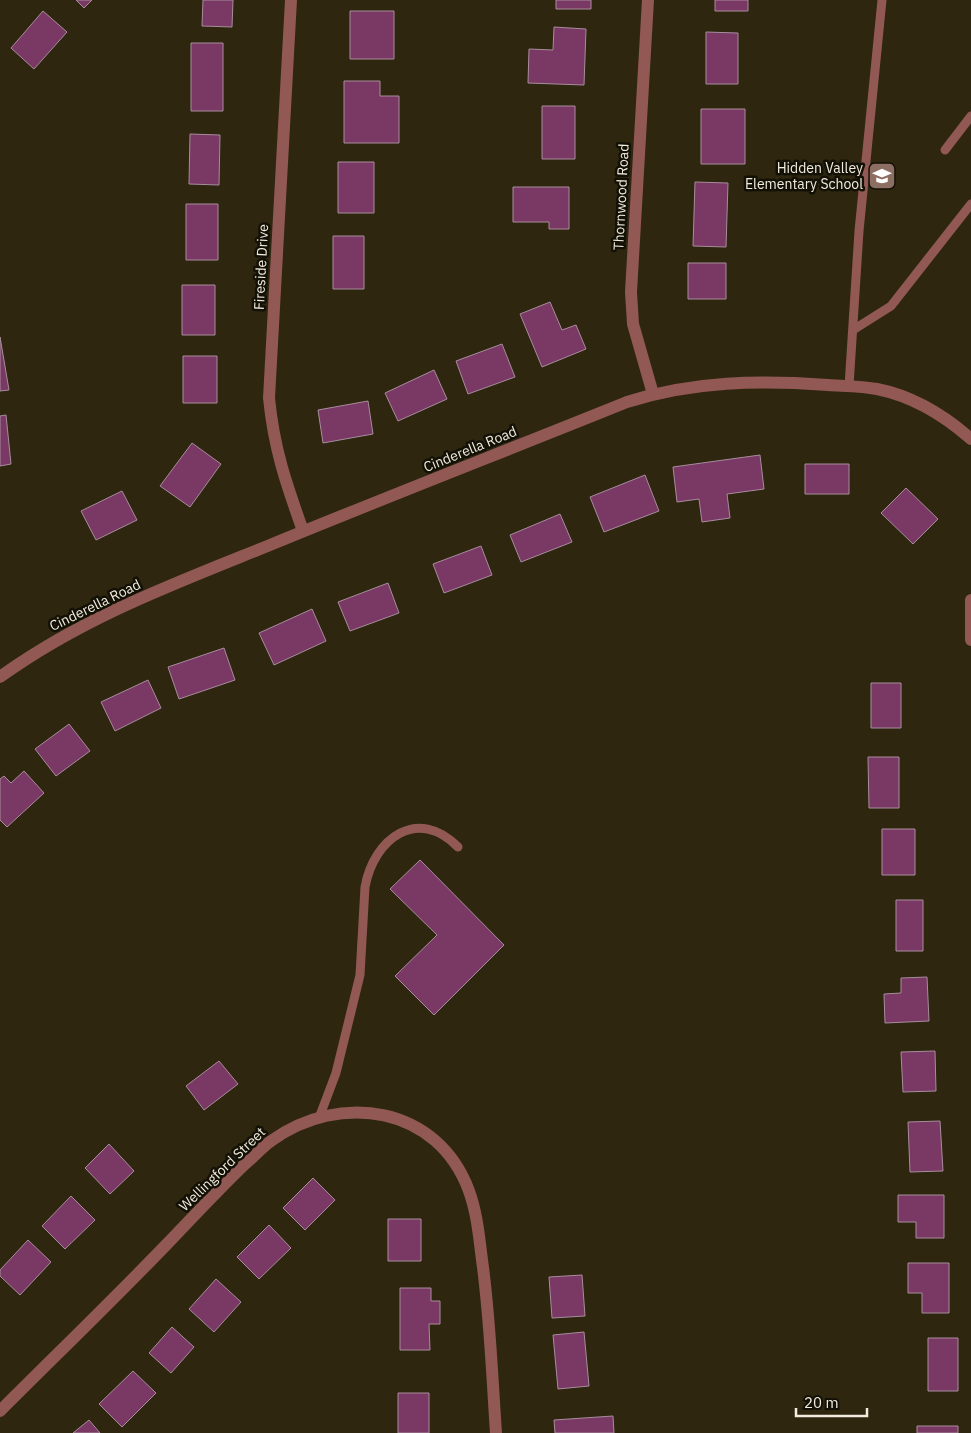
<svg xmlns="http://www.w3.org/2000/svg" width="971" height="1433" viewBox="0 0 971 1433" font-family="'IBM Plex Sans',sans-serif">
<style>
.building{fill:#7a3864;stroke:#a78d9d}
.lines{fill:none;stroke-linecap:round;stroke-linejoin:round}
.lane{stroke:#915854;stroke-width:9}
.street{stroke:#915854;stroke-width:12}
.labels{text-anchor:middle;stroke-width:5;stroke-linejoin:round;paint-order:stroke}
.poi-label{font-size:14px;fill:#f1ecde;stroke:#131006;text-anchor:end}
.street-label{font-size:14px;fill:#f1ecde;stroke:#131006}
</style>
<rect width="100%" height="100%" fill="#2e260f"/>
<path class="building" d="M 76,0 L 92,0 L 84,8 Z
M 203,0 L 233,0 L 232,27 L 202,26 Z
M 556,0 L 591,0 L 591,9 L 556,9 Z
M 715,0 L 748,0 L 748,11 L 715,11 Z
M 43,11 L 67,32 L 34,69 L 11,48 Z
M 350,11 L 394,11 L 394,59 L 350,59 Z
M 554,27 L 586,29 L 584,85 L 528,83 L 529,49 L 553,50 Z
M 706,32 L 738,33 L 738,84 L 706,84 Z
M 191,43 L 223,43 L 223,111 L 191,111 Z
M 344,81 L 380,81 L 380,96 L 399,96 L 399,143 L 344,143 Z
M 542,106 L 575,106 L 575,159 L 542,159 Z
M 701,109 L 745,109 L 745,164 L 701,164 Z
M 190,134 L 220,135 L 219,185 L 189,184 Z
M 338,162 L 374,162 L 374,213 L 338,213 Z
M 695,182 L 728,183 L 726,247 L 693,246 Z
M 513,187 L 569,187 L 569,229 L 549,229 L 549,222 L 513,222 Z
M 186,204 L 218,204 L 218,260 L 186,260 Z
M 333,236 L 364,236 L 364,289 L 333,289 Z
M 688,263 L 726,263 L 726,299 L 688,299 Z
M 182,285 L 215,285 L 215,335 L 182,335 Z
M 550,302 L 562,330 L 576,325 L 586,349 L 542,367 L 520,314 Z
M 0,337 L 9,390 L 0,391 Z
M 502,344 L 515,377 L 468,394 L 456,361 Z
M 183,356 L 217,356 L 217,403 L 183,403 Z
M 434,370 L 447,399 L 398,421 L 385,393 Z
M 368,401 L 373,434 L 323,443 L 318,410 Z
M 6,415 L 11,464 L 0,466 L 0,416 Z
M 192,443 L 221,464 L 190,507 L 160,486 Z
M 760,455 L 764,489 L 727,494 L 730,518 L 702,522 L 699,499 L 677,502 L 673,467 Z
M 805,464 L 849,464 L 849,494 L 805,494 Z
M 645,475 L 659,511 L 604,532 L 590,497 Z
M 906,488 L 938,519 L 913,544 L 881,513 Z
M 122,491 L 137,520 L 96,540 L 81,511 Z
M 560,514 L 572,542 L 521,562 L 510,535 Z
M 481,546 L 492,575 L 444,593 L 433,564 Z
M 388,583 L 399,613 L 350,631 L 338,602 Z
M 312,609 L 326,641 L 274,665 L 259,633 Z
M 224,648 L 235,680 L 179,699 L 168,667 Z
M 148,680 L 161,708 L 115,731 L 101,702 Z
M 871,683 L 901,683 L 901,728 L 871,728 Z
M 69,724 L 90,751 L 56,776 L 35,749 Z
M 868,757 L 899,757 L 899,808 L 869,808 Z
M 24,771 L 44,793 L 7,827 L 0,820 L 0,779 L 4,776 L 11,783 Z
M 882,829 L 915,829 L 915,875 L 882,875 Z
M 420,860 L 504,945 L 434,1015 L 395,976 L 437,935 L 390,889 Z
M 896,900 L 923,900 L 923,951 L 896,951 Z
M 927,977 L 929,1021 L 885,1023 L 884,994 L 901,993 L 901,978 Z
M 935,1051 L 936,1091 L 903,1092 L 901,1052 Z
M 219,1061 L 238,1084 L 204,1110 L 186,1086 Z
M 940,1121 L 943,1171 L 910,1172 L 908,1122 Z
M 109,1144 L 134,1171 L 110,1194 L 85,1168 Z
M 313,1178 L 335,1200 L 305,1230 L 283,1208 Z
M 898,1195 L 944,1195 L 944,1238 L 916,1238 L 916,1222 L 898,1222 Z
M 71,1196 L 95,1220 L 65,1249 L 42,1226 Z
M 388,1219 L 421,1219 L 421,1261 L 388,1261 Z
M 269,1225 L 291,1248 L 259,1279 L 237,1257 Z
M 28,1240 L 51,1262 L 20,1295 L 0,1276 L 0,1270 Z
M 908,1263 L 949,1263 L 949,1313 L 922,1313 L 922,1293 L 908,1293 Z
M 582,1275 L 585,1316 L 552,1318 L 549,1277 Z
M 216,1279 L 241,1302 L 214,1332 L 189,1309 Z
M 400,1288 L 431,1288 L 431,1301 L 440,1301 L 440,1324 L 429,1324 L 430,1350 L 400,1350 Z
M 172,1327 L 194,1347 L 171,1373 L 149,1353 Z
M 584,1332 L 589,1386 L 558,1389 L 553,1335 Z
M 928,1338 L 958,1338 L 958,1391 L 928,1391 Z
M 133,1371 L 156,1393 L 122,1427 L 99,1404 Z
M 398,1393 L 429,1393 L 429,1433 L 398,1433 Z
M 613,1416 L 614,1433 L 555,1433 L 554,1420 Z
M 89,1420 L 100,1433 L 73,1433 Z
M 917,1426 L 958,1426 L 958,1433 L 917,1433 Z"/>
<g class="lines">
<path class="lane" d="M 945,150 L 971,116
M 853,330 L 891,306 L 971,204
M 849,386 L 859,231 L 882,0
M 319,1118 L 336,1073 L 360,975 L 365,887 C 374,838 418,806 458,847"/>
<path class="street" d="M 291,0 L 269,398 C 274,449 286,483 303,531
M 648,0 L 631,292 L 633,324 L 653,394
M 971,600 L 971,640
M 0,677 C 83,617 176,583 270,545 C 389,496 508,450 627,402 C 693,381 759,380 828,385 C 844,386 862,386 877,389 C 912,396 945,416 971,439
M 0,1411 C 55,1356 112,1301 166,1245 C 192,1218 218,1190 245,1164 C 254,1157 262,1147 271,1141 C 340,1091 438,1106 469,1191 C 477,1213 479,1236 482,1260 C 490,1317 492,1375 496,1433"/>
</g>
<defs>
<g id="school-square" transform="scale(1.4375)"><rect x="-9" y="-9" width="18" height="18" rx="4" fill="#8d6e63" stroke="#131006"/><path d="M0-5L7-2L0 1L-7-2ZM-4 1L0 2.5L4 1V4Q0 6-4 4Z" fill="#fff"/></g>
</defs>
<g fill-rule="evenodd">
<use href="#school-square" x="882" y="176"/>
</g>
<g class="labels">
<g class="poi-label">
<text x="863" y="173">Hidden Valley<tspan x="863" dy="16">Elementary School</tspan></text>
</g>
<g class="street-label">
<text transform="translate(621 197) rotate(-87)" y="5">Thornwood Road</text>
<text transform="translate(261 267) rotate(-87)" y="5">Fireside Drive</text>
<text transform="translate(470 449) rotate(-22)" y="5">Cinderella Road</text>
<text transform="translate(95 605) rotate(-26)" y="5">Cinderella Road</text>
<text transform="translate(222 1169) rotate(-44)" y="5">Wellingford Street</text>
</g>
</g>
<path d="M796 1408v8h71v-8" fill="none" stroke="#f1ecde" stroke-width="2.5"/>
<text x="804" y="1408" font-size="15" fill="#f1ecde" stroke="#131006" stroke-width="4" paint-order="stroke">20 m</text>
</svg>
